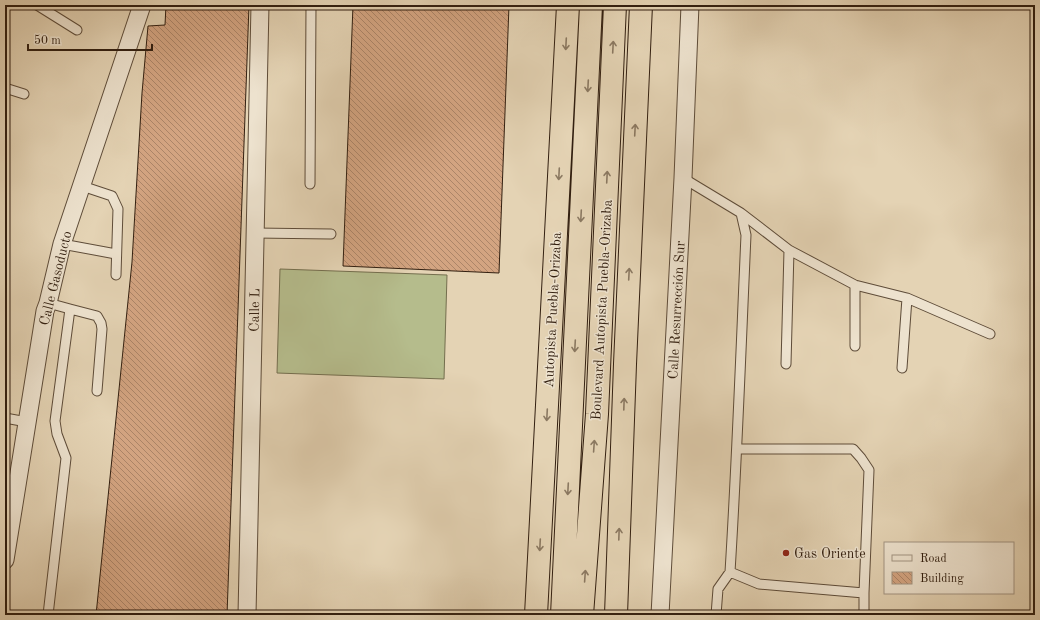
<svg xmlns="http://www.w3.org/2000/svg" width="1040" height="620" viewBox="0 0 1040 620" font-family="'Old Standard TT',serif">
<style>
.grass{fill:#b5bc8c;stroke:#746e4e}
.building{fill:url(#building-back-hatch);stroke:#321f10}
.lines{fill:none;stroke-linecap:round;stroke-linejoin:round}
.service-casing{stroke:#5e4c39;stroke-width:11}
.minor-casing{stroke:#5e4c39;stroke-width:19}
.motorway-casing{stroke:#321f10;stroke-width:24}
.service{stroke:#ede2ce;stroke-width:9}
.minor{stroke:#ede2ce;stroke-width:17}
.motorway{stroke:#e4d3b4;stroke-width:22}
.oneway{stroke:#8b7962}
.poi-dot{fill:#8f2418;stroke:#ede2ce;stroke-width:1.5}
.labels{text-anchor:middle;stroke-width:3;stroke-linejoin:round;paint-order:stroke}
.street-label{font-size:14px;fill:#321f10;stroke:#ede2ce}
.poi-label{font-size:14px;fill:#321f10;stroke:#ede2ce;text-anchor:start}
</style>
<defs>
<pattern id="building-back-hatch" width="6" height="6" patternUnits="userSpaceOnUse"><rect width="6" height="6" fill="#d3a481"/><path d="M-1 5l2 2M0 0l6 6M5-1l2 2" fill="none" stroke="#ac8568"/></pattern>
</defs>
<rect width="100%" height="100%" fill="#e4d3b4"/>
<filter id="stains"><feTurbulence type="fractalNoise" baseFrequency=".005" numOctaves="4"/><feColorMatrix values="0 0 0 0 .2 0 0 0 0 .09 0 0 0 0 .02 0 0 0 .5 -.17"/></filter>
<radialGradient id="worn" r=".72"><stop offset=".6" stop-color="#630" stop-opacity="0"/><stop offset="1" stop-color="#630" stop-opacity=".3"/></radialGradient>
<path class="grass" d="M 280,269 L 447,275 L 444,379 L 277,373 Z"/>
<path class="building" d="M 166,5 L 249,5 L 227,615 L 96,615 L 132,262 L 142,93 L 148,26 L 165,25 Z
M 353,5 L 509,5 L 499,273 L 343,266 Z"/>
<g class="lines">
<g class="service-casing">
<path id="service" d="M 37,5 L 77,30
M 5,88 L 24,94
M 683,178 L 741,213 L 746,235 C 741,347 737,460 730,572 L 759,584 L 864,593 L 869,470 L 861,458 L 853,449 L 737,449
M 310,184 L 311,5
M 82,186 L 112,196 L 118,209 L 116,275
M 741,213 L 789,250 L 786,364
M 255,233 L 331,234
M 62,244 L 116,254
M 789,250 L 855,285 L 855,346
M 855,285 L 907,298 L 990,334
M 48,303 L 70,309 L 55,421 L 57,434 L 66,458 L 48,615
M 70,309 L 97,316 L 101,323 L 102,329 L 97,391
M 902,368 L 907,298
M 5,418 L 27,422
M 864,593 L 864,615
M 716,615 L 718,589 L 730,572"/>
</g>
<g class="minor-casing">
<path id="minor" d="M 5,560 L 45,311 L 48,303 L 62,244 L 142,5
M 247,615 L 260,5
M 660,615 L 683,178 L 690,5"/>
</g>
<g class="motorway-casing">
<path id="motorway" d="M 536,615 L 568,5
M 562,615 L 591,5
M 582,615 L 597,414 L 615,5
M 616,615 L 625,364 L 641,5"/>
</g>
<use href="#service" class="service"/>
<use href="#minor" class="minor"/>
<use href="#motorway" class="motorway"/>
</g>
<defs><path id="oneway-shaft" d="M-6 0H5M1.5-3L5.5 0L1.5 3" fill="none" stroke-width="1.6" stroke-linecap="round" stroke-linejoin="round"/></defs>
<g class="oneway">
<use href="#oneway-shaft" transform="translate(566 44) rotate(93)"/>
<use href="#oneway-shaft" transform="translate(613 47) rotate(-87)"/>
<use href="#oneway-shaft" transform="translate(588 86) rotate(93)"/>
<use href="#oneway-shaft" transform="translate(635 130) rotate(-87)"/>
<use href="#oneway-shaft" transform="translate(559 174) rotate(93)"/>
<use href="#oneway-shaft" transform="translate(607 177) rotate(-87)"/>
<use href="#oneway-shaft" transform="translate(581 216) rotate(93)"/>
<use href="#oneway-shaft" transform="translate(629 274) rotate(-87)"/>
<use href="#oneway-shaft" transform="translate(575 346) rotate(93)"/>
<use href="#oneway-shaft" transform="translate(624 404) rotate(-88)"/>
<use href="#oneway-shaft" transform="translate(547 415) rotate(93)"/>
<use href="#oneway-shaft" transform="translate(594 446) rotate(-86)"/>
<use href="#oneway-shaft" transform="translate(568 489) rotate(93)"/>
<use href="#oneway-shaft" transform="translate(619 534) rotate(-88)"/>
<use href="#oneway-shaft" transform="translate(540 545) rotate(93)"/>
<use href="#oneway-shaft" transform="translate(585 576) rotate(-86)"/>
</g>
<circle class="poi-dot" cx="786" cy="553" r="4"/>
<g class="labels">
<g class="street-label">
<text transform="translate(55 278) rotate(-76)" y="5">Calle Gasoducto</text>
<text transform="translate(254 310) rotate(-89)" y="5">Calle L</text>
<text transform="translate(552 310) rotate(-87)" y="5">Autopista Puebla-Orizaba</text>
<text transform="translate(601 310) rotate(-87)" y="5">Boulevard Autopista Puebla-Orizaba</text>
<text transform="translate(676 310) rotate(-87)" y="5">Calle Resurrección Sur</text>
</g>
<g class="poi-label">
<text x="794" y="558">Gas Oriente</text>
</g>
</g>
<rect width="1040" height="620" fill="none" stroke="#e4d3b4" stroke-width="20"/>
<rect x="6" y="6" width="1028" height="608" fill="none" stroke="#321f10" stroke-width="2"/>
<rect x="10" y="10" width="1020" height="600" fill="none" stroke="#321f10"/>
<rect x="884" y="542" width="130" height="52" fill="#ede2ce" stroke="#a29482"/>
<rect x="892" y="555" width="20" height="6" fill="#ede2ce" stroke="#a29482"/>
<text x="920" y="562" font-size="12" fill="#321f10">Road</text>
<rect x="892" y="572" width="20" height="12" fill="url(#building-back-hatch)" stroke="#a29482"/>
<text x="920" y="582" font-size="12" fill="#321f10">Building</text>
<path d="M28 44v6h124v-6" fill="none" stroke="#321f10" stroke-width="2"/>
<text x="34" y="44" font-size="12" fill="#321f10" stroke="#ede2ce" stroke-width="3" paint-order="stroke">50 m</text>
<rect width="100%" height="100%" filter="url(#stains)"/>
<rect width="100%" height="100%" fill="url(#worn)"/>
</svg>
